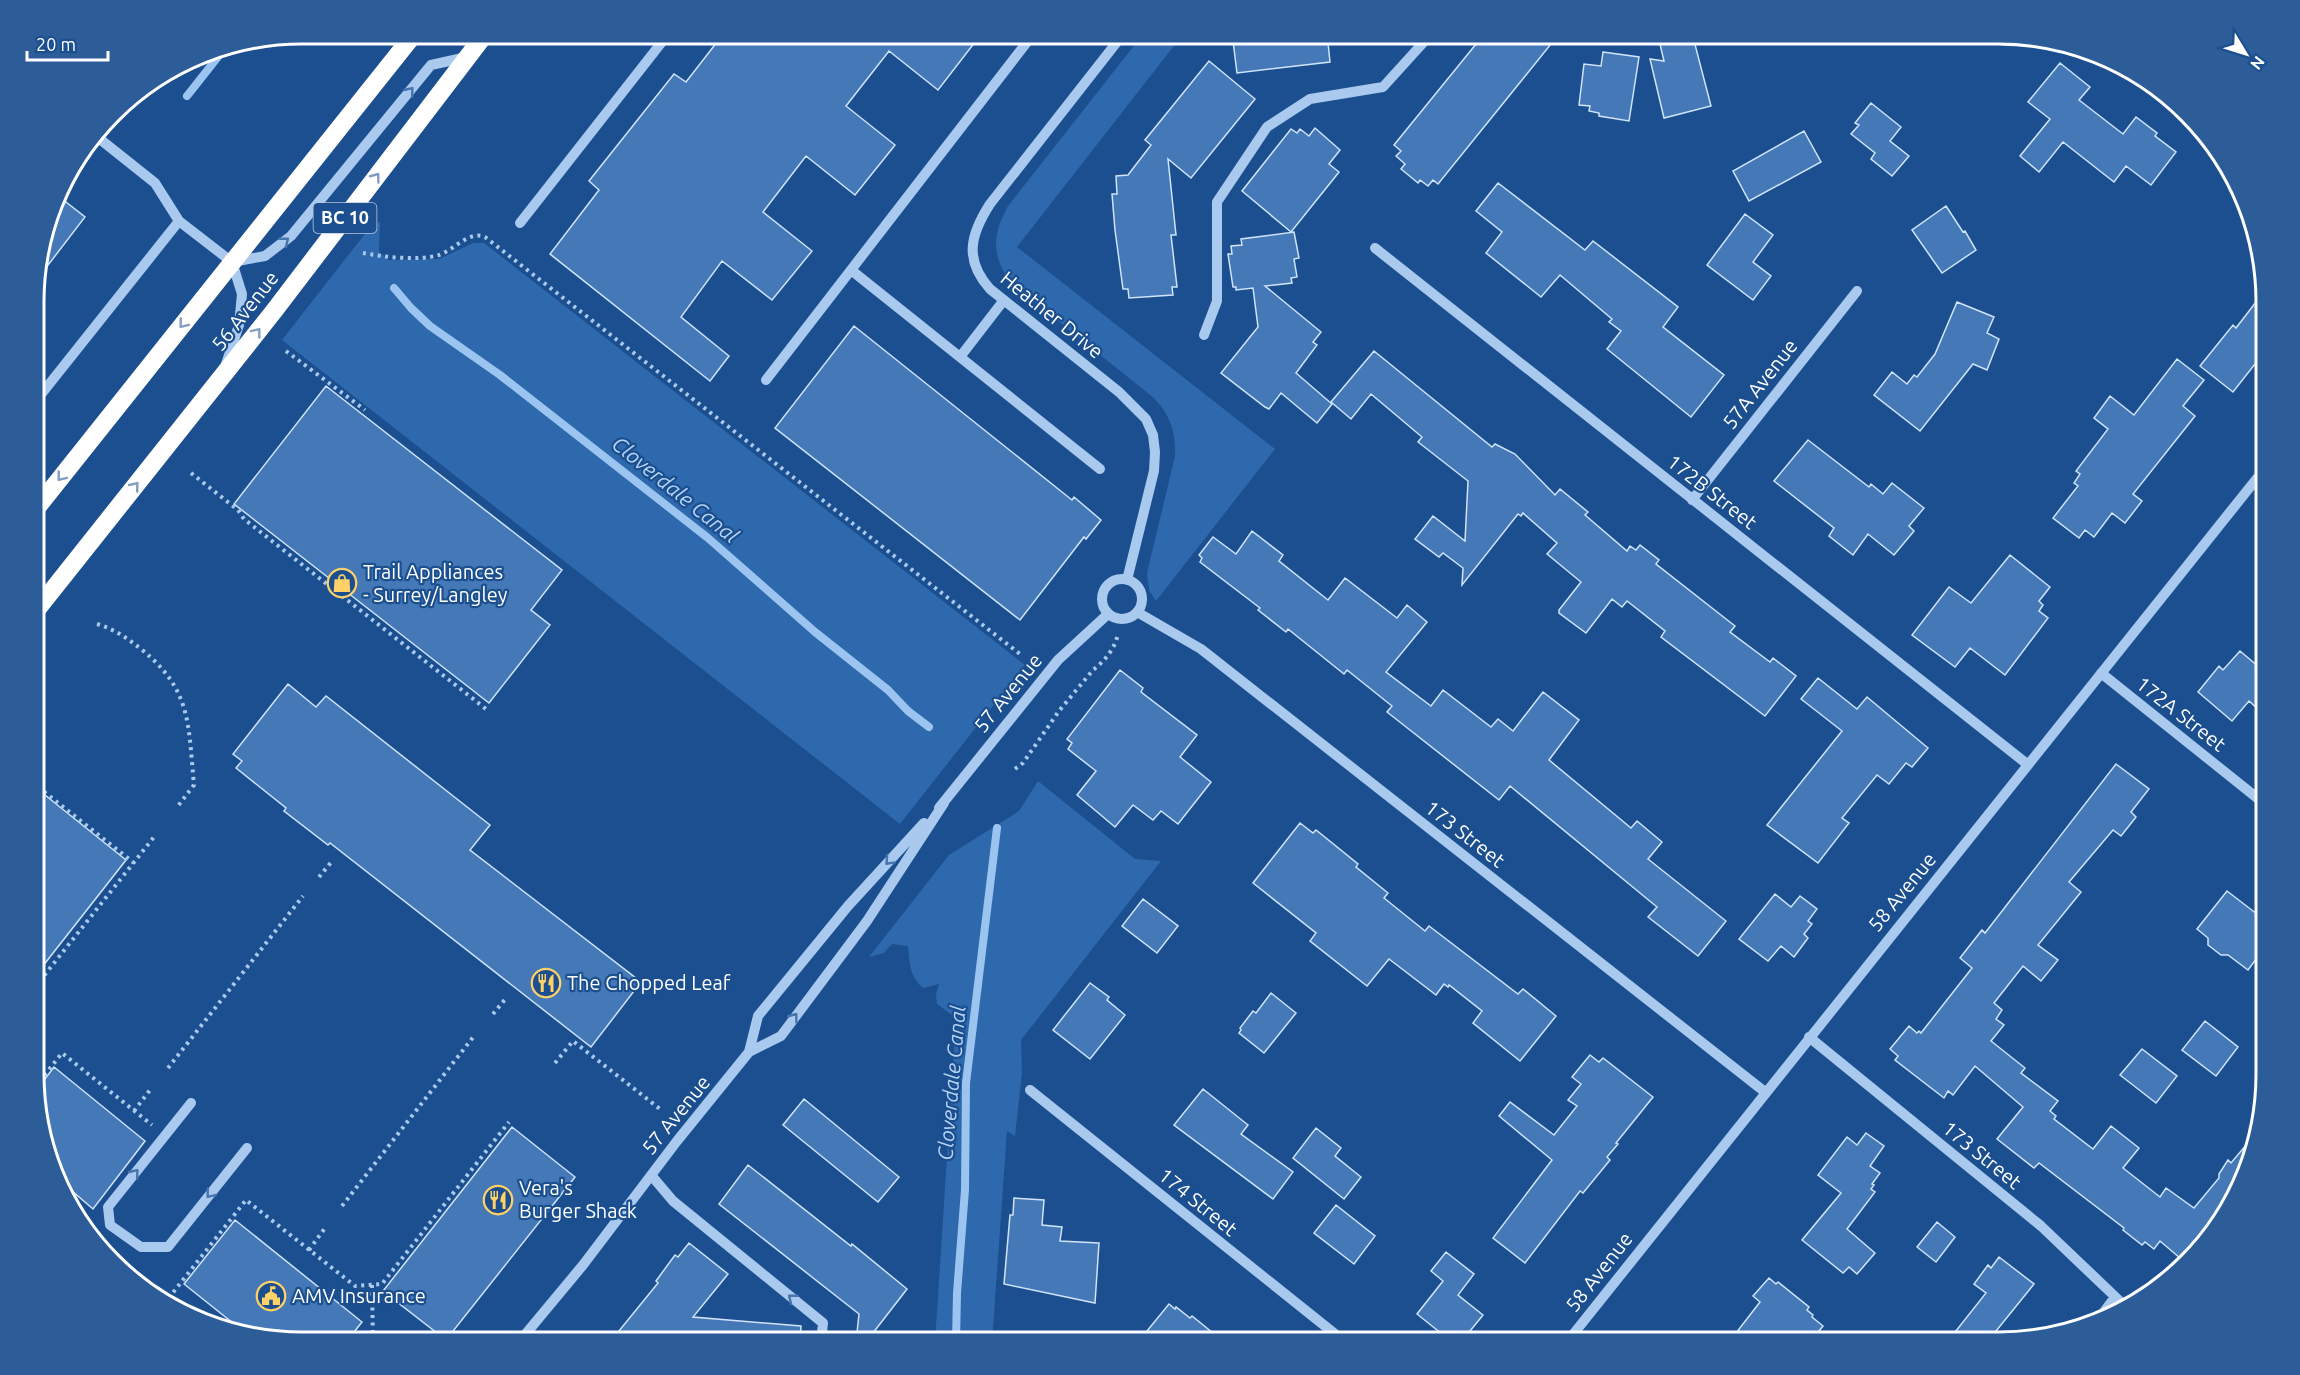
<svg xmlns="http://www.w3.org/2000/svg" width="2300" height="1375" viewBox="0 0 2300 1375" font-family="Ubuntu,sans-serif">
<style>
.green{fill:#2e69ad}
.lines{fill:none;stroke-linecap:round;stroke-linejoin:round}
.stream{stroke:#9cc4f0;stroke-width:8}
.building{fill:#4478b7;stroke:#cfe3fa;stroke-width:1.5}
.path{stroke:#a9c9ee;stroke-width:4;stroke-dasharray:3 4.5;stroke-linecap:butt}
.minor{stroke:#a9c9ee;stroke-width:10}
.highway{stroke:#fff;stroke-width:18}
.oneway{stroke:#4674ac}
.oneway2{stroke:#829ec1}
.labels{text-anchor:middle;stroke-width:4.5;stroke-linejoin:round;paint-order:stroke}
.shield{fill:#1b4f8f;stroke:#bbcadd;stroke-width:1.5}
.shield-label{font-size:18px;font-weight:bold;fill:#fff}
.street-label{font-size:20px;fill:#fff;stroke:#1b4f8f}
.poi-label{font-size:20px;fill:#fff;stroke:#1b4f8f;text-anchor:start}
.water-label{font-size:21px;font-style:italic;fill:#b5d3f5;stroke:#1b4f8f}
.rim{fill:none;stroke:#fff;stroke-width:3}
</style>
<rect width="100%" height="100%" fill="#1b4f8f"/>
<path class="green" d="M 1144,33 L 1184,33 L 1017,247 L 1275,449 L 1156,601 L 1149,590 L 1147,573 L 1175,456 C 1176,430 1169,411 1149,394 L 1012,284 C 991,257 992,235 1008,206 Z
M 380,222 L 379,251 L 388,260 L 439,259 L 473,243 L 484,243 L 1025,665 L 900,824 L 282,340 L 371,226 Z
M 1038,781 L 1135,859 L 1161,861 L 1021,1040 L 1022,1073 L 1015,1136 L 1007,1131 L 992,1342 L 935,1342 L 956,1018 L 937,1004 L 936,994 L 939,984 L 923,988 C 909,976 910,963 908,946 L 892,944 L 884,953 L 869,957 L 949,855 L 1019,811 Z"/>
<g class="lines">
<path class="stream" d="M 187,96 L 225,48
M 394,288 L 411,308 L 430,326 L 500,375 L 708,538 L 815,632 L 888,690 L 908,711 L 929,727
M 956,1342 L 957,1293 L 965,1190 L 966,1083 L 997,828"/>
</g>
<path class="building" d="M 724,33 L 982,33 L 938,90 L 889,51 L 846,106 L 895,145 L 855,195 L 806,156 L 763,212 L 812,251 L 772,300 L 722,261 L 681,317 L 729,356 L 710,381 L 550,254 L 599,190 L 589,181 L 674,74 L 686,82 Z
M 1232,33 L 1327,33 L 1330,62 L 1237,73 Z
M 1485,33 L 1536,33 L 1551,44 L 1438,184 L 1433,180 L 1428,186 L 1420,180 L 1418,183 L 1401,169 L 1405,164 L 1396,156 L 1401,151 L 1394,145 Z
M 1685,33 L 1692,33 L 1711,106 L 1664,118 L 1650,59 L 1664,61 L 1659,40 Z
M 1603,52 L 1639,57 L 1629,121 L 1599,116 L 1599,113 L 1589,111 L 1590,106 L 1579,105 L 1584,64 L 1601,66 Z
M 1209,61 L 1255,99 L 1191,178 L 1168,159 L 1176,235 L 1171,235 L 1177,287 L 1172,287 L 1173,295 L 1129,298 L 1128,289 L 1123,289 L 1115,230 L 1112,194 L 1117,194 L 1116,176 L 1128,175 L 1151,145 L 1145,140 Z
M 2060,63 L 2090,87 L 2079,100 L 2123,134 L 2136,117 L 2157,133 L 2155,136 L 2176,152 L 2151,185 L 2126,166 L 2114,182 L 2063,142 L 2039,172 L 2020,156 L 2050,119 L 2028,102 Z
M 1871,103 L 1901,127 L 1890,141 L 1909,156 L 1892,176 L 1871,159 L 1875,153 L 1851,134 L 1859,125 L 1855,123 Z
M 1315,128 L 1340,150 L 1329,164 L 1339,172 L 1291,232 L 1242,191 L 1291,129 L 1297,133 L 1300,129 L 1309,136 Z
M 1804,131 L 1821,162 L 1749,201 L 1733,171 Z
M 1498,183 L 1585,250 L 1593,241 L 1678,307 L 1663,327 L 1724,375 L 1691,417 L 1607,349 L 1621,331 L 1609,322 L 1612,319 L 1560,275 L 1541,297 L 1486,253 L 1502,232 L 1476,211 Z
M 57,195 L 85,217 L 35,282 L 35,266 Z
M 1946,206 L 1963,232 L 1965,231 L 1976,250 L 1942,273 L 1912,230 Z
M 1745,214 L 1773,235 L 1753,262 L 1771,276 L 1753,300 L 1707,265 Z
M 1294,232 L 1299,258 L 1294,259 L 1297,277 L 1291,278 L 1292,283 L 1265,286 L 1321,332 L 1313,342 L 1317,345 L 1296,373 L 1332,404 L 1317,423 L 1281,393 L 1269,409 L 1265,407 L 1221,373 L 1258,327 L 1253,288 L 1236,290 L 1236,287 L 1233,287 L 1228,254 L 1232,254 L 1231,246 L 1242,245 L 1241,239 Z
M 2266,289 L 2266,350 L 2233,392 L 2200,366 L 2233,325 L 2236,328 Z
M 1957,302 L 1994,317 L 1987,333 L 1999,339 L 1987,370 L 1973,364 L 1920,431 L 1874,395 L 1892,372 L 1907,384 L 1914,375 L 1917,377 L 1935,354 Z
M 854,326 L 1072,500 L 1074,497 L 1101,520 L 1086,539 L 1084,537 L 1020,620 L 775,428 Z
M 1374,351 L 1492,447 L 1495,444 L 1515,454 L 1555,495 L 1560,489 L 1588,512 L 1585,515 L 1627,551 L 1630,546 L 1636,550 L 1640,545 L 1659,560 L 1656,564 L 1735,626 L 1730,632 L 1770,662 L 1773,658 L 1796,676 L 1765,716 L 1661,637 L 1665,631 L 1627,601 L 1622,607 L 1612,599 L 1586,633 L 1559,613 L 1559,610 L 1581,582 L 1547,554 L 1557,543 L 1523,513 L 1521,516 L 1518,514 L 1462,585 L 1463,568 L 1443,553 L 1439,557 L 1415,539 L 1433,516 L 1465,541 L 1468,481 L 1418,442 L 1422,437 L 1371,394 L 1351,419 L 1331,402 Z
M 2177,359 L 2204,380 L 2183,406 L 2195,416 L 2133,494 L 2142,501 L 2125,523 L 2112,513 L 2094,537 L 2085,530 L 2079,538 L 2053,518 L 2078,486 L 2074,483 L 2080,474 L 2076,471 L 2108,429 L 2094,418 L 2110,396 L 2134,415 Z
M 326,386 L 562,570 L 531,610 L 550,625 L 489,703 L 234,504 Z
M 1808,440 L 1869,487 L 1871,484 L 1883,494 L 1892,483 L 1924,508 L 1909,526 L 1914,531 L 1894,555 L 1868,534 L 1853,555 L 1829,536 L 1834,528 L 1774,481 Z
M 1252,531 L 1283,555 L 1279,561 L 1328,600 L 1345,578 L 1397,618 L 1407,605 L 1427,622 L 1386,672 L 1431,706 L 1443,690 L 1491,727 L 1498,719 L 1513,731 L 1543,692 L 1579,720 L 1549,760 L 1631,828 L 1637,821 L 1662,842 L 1648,859 L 1726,921 L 1698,956 L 1648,917 L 1657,907 L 1510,786 L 1499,800 L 1387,712 L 1392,706 L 1347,670 L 1344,674 L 1288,629 L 1286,632 L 1258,610 L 1260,608 L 1200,562 L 1202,558 L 1199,555 L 1213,537 L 1236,554 Z
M 2010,555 L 2050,587 L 2039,601 L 2043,605 L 2039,611 L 2048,618 L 2005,675 L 1970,648 L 1955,667 L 1912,635 L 1949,587 L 1971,603 Z
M 2240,651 L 2266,673 L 2266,716 L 2249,701 L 2232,721 L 2198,692 L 2219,666 L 2223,670 Z
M 1120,670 L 1143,688 L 1141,692 L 1197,735 L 1180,757 L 1211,782 L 1178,824 L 1161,811 L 1153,820 L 1133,805 L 1115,827 L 1077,795 L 1096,771 L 1068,749 L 1072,743 L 1067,739 Z
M 1818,678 L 1857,709 L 1867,697 L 1928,748 L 1912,767 L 1906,763 L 1889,784 L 1877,775 L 1842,818 L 1849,823 L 1818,863 L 1767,825 L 1842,731 L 1801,699 Z
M 288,684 L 316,707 L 326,696 L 490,825 L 470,850 L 641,982 L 591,1047 L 330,843 L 328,845 L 284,811 L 286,808 L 236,768 L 242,761 L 233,754 Z
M 2116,764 L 2149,789 L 2131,812 L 2136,817 L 2121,836 L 2113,830 L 2069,882 L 2081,892 L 2038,945 L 2058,960 L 2041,981 L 2023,966 L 1994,1003 L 2002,1010 L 1996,1019 L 2004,1025 L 1991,1041 L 2025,1068 L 2021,1073 L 2058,1101 L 2050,1111 L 2056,1116 L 2054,1119 L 2093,1149 L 2111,1126 L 2139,1148 L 2123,1168 L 2160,1197 L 2166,1188 L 2194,1208 L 2219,1178 L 2219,1174 L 2228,1160 L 2231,1163 L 2252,1138 L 2231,1208 L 2187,1264 L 2160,1241 L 2154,1249 L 2145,1242 L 2142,1245 L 2123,1230 L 2124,1228 L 2039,1163 L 2034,1168 L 1997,1139 L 2023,1107 L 1975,1066 L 1953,1095 L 1948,1091 L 1944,1098 L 1895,1060 L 1898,1056 L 1890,1049 L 1909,1026 L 1917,1033 L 1919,1031 L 1921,1033 L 1972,968 L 1960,958 L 1982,930 L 1985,933 Z
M 35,787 L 126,860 L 35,976 Z
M 1300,823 L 1313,833 L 1316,830 L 1358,864 L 1356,867 L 1388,893 L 1384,898 L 1425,931 L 1429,926 L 1518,994 L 1523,989 L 1556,1016 L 1520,1061 L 1473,1023 L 1482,1011 L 1449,985 L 1448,987 L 1444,984 L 1436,995 L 1389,959 L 1367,986 L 1310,941 L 1316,933 L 1253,883 Z
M 2227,891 L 2266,921 L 2266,946 L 2248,970 L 2228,955 L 2221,955 L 2208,945 L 2208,938 L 2197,929 Z
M 1775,894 L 1791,907 L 1800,896 L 1817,909 L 1808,921 L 1812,924 L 1804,934 L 1808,938 L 1794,957 L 1781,946 L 1768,961 L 1739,939 Z
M 1143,899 L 1178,926 L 1157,953 L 1122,926 Z
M 1090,983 L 1109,997 L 1107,1000 L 1125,1015 L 1090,1059 L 1053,1030 Z
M 1271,993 L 1296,1013 L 1264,1053 L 1239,1033 L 1241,1030 L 1240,1028 L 1253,1011 L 1256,1013 Z
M 2205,1021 L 2238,1047 L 2216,1076 L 2182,1050 Z
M 2142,1049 L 2177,1076 L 2156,1103 L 2120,1075 Z
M 1590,1055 L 1599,1062 L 1603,1058 L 1653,1097 L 1616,1143 L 1618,1144 L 1607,1157 L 1610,1160 L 1583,1193 L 1580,1191 L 1525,1263 L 1493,1238 L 1552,1160 L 1499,1116 L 1510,1102 L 1554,1135 L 1577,1106 L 1568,1100 L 1581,1084 L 1572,1077 Z
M 54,1067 L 145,1141 L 93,1209 L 64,1184 L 35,1109 L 35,1092 Z
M 1203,1089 L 1248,1125 L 1241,1134 L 1293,1172 L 1273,1199 L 1174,1125 Z
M 804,1099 L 899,1177 L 878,1202 L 783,1125 Z
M 512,1127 L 575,1177 L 446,1340 L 383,1291 Z
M 1316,1128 L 1341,1148 L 1335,1156 L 1361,1177 L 1344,1199 L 1293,1158 Z
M 1866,1133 L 1884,1146 L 1870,1166 L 1880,1173 L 1872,1184 L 1874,1185 L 1871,1189 L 1875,1192 L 1847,1229 L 1875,1253 L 1857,1274 L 1849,1267 L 1843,1273 L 1802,1240 L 1841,1193 L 1818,1175 L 1847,1137 L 1857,1145 Z
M 748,1165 L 851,1246 L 852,1244 L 907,1289 L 866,1342 L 856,1342 L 859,1314 L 719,1204 Z
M 1014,1198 L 1044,1200 L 1042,1225 L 1062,1227 L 1060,1241 L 1099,1243 L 1095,1303 L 1004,1284 L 1010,1215 L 1013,1215 Z
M 1336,1205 L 1375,1236 L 1354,1264 L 1314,1233 Z
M 235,1220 L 362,1322 L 346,1342 L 301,1342 L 248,1335 L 184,1284 Z
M 1937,1222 L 1955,1237 L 1936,1262 L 1917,1247 Z
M 689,1243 L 728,1274 L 693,1317 L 801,1326 L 800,1342 L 610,1342 L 658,1283 L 656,1281 L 675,1255 L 678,1257 Z
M 1446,1252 L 1474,1274 L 1458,1295 L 1483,1315 L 1461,1342 L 1452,1342 L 1417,1314 L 1443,1281 L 1431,1271 Z
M 1999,1257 L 2034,1284 L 1988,1341 L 1948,1341 L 1986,1293 L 1974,1284 L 1988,1265 L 1991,1268 Z
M 1769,1278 L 1776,1284 L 1778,1282 L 1809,1307 L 1807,1310 L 1813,1315 L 1812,1317 L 1823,1326 L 1810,1342 L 1729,1342 L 1760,1302 L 1753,1296 Z
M 1169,1304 L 1175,1309 L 1176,1307 L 1190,1318 L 1192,1316 L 1224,1342 L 1138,1342 Z"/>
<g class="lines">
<path class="path" d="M 363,253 C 383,257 419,261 439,255 C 454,250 469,230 485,237 L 1020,654
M 286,351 L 365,410
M 191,473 L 238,510 L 244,519 L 486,709
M 97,624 C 114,629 127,638 141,649 C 192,690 188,724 194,785 L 178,806
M 1015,769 L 1023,763 L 1059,711 L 1093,670 C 1105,661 1116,647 1118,633
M 38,787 L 134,863
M 319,877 L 333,860
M 35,987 L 154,837
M 493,1014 L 507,997
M 555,1063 L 573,1041 L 660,1109
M 168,1068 L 303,896
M 35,1087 L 62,1053 L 152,1125
M 134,1111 L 150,1090
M 342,1206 L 474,1036
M 309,1250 L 325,1228
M 372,1285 L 373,1342
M 164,1304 L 246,1200 L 355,1286 L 382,1284 L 509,1122"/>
<path class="minor" d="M 1124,33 L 990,204 C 970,235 964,260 990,289 L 1119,392 L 1146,419 L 1153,435 L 1155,452 L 1154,471 L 1127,580
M 96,136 L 155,183 L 179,221 L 232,262 L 242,294 L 239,325 L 226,364
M 520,223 L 669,33
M 1375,248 L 2027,764
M 232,262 L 265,256 L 291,236 L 431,65 L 467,57
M 851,270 L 1100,469
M 1204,335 L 1217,301 L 1217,202 L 1267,127 L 1310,99 L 1383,87 L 1432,33
M 960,357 L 1004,300
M 766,380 L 1034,33
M 35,402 L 179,221
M 1692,500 L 1857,291
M1102 599a20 20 0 1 1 40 0a20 20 0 1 1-40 0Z
M 1137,612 L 1201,649 L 1765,1092
M 2101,673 L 2266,805
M 939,808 L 1058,660 L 1108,614
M 1809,1037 L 2041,1226 L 2127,1308
M 749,1052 L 758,1016 L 848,906 L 924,823
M 1030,1090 L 1345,1342
M 191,1103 L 108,1207 L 110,1225 L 141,1247 L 168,1247 L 247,1148
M 651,1175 L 673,1201 L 823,1323 L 821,1342
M 2101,1316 L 2115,1297
M 519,1342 L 583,1265 L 677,1141 L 749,1052 L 781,1036 L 867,921 L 944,803
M 1567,1342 L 2266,467"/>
<path class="highway" d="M 35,510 L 415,33
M 35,612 L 274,311 L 486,33"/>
</g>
<defs><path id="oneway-chevron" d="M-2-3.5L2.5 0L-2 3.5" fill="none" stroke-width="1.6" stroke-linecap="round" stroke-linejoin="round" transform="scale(1.5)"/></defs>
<g class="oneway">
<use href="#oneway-chevron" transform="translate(410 91) rotate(-51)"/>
<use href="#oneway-chevron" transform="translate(285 241) rotate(-39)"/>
<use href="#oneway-chevron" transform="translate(889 861) rotate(133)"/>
<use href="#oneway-chevron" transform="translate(794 1017) rotate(-53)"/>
<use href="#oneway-chevron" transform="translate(135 1173) rotate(-51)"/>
<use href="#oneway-chevron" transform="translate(210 1194) rotate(128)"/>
<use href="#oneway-chevron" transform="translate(792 1298) rotate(-141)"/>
</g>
<g class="oneway2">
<use href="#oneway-chevron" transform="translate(376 177) rotate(-53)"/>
<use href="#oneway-chevron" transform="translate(183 324) rotate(128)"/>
<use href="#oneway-chevron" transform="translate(257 332) rotate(-52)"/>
<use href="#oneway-chevron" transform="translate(61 477) rotate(128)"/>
<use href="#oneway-chevron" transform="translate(135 486) rotate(-51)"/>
</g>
<defs>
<g id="shop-ring" transform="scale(1.5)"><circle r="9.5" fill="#1b4f8f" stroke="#ffd166" stroke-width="1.5"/><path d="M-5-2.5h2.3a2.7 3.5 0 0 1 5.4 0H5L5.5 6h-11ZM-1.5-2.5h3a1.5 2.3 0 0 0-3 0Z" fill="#ffd166"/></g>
<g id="restaurant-ring" transform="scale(1.5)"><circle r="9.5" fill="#1b4f8f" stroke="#ffd166" stroke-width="1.5"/><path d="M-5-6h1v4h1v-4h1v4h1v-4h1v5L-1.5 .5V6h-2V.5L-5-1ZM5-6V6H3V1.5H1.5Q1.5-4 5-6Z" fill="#ffd166"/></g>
<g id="civic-ring" transform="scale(1.5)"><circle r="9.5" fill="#1b4f8f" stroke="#ffd166" stroke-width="1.5"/><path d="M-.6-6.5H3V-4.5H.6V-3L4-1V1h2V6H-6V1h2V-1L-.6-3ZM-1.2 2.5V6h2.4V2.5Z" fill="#ffd166"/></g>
</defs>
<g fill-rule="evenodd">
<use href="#shop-ring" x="342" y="583"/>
<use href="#restaurant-ring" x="546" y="983"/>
<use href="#restaurant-ring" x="498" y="1200"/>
<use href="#civic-ring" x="271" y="1296"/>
</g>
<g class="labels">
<rect class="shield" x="313.5" y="203" width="63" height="30" rx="4.5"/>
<g class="shield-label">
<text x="345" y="224">BC 10</text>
</g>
<g class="street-label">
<text transform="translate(245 311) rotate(-52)" y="7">56 Avenue</text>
<text transform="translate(1052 315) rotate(39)" y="7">Heather Drive</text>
<text transform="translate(1760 384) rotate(-52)" y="7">57A Avenue</text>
<text transform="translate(1712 492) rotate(38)" y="7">172B Street</text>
<text transform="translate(1008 693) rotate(-51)" y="7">57 Avenue</text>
<text transform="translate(2181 714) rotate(38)" y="7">172A Street</text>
<text transform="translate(1465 834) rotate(38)" y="7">173 Street</text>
<text transform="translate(1902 892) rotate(-51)" y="7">58 Avenue</text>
<text transform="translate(676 1115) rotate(-51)" y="7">57 Avenue</text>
<text transform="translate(1982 1155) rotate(39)" y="7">173 Street</text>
<text transform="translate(1198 1202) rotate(39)" y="7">174 Street</text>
<text transform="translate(1599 1272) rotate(-52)" y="7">58 Avenue</text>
</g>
<g class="poi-label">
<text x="363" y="579">Trail Appliances<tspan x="363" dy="23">- Surrey/Langley</tspan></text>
<text x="567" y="990">The Chopped Leaf</text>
<text x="519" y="1195">Vera's<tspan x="519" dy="23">Burger Shack</tspan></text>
<text x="292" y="1303">AMV Insurance</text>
</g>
<g class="water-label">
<text transform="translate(675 490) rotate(39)" y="7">Cloverdale Canal</text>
<text transform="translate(952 1083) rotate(-85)" y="7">Cloverdale Canal</text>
</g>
</g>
<path d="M0 0H2300V1375H0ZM302 44H1998A258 258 0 0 1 2256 302V1074A258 258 0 0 1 1998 1332H302A258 258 0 0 1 44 1074V302A258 258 0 0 1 302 44Z" fill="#2d5d98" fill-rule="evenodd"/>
<path class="rim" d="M302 44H1998A258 258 0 0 1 2256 302V1074A258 258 0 0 1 1998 1332H302A258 258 0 0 1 44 1074V302A258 258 0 0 1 302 44Z"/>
<g transform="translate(2246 54) rotate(128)" stroke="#1b4f8f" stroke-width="4.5" paint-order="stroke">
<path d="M0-4.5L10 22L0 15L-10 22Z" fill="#ffffff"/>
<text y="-9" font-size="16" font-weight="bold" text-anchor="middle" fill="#ffffff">N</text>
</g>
<path d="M27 51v9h81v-9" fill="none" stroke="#ffffff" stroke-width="3"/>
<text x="36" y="51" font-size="18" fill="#ffffff" stroke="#1b4f8f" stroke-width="4.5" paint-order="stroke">20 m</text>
</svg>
